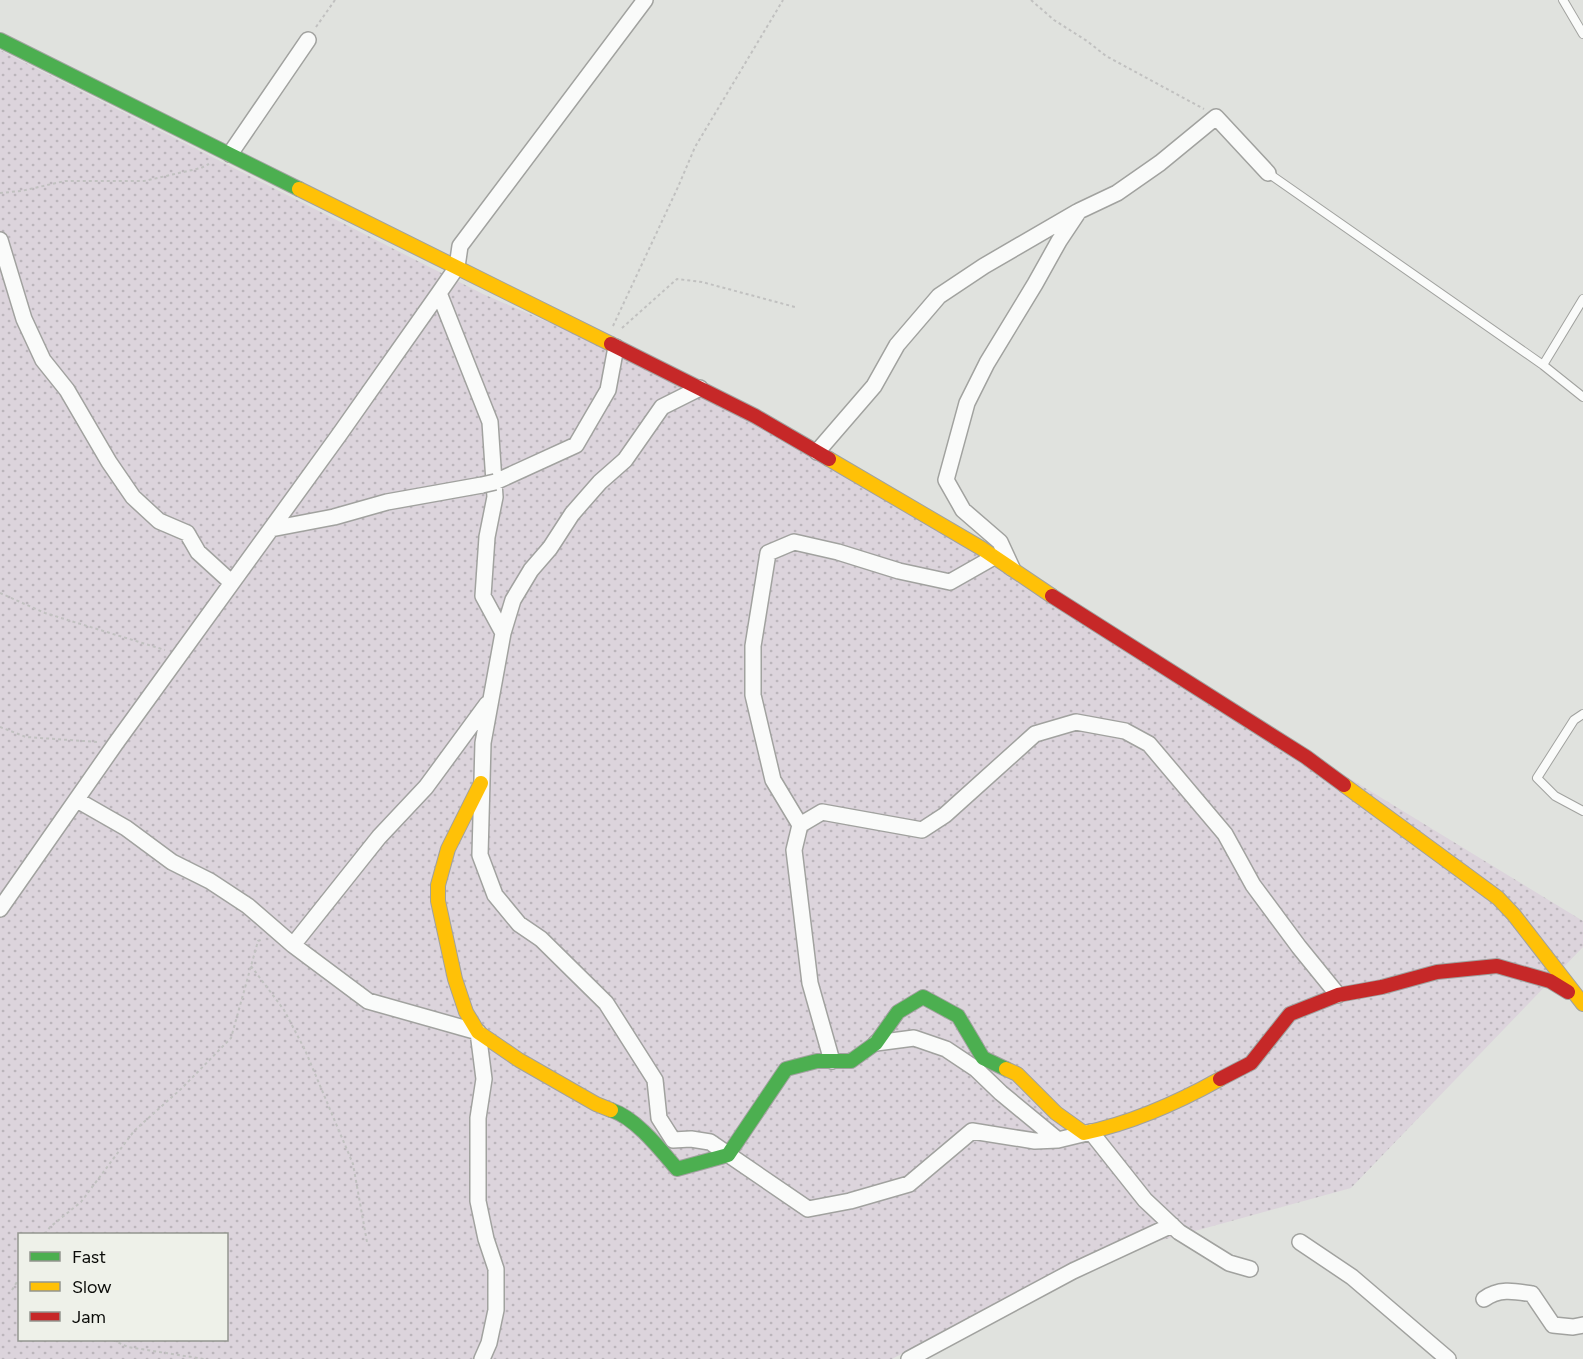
<svg xmlns="http://www.w3.org/2000/svg" width="1583" height="1359" viewBox="0 0 1583 1359" font-family="Figtree,sans-serif">
<style>
.grass{fill:url(#grass-dots);fill-rule:evenodd}
.lines{fill:none;stroke-linecap:round;stroke-linejoin:round}
.lane-casing{stroke:#a1a29f;stroke-width:10}
.street-casing{stroke:#a1a29f;stroke-width:18}
.fast-casing{stroke:#a1a29f;stroke-width:16}
.slow-casing{stroke:#a1a29f;stroke-width:16}
.jam-casing{stroke:#a1a29f;stroke-width:16}
.path{stroke:#c1c1c0;stroke-width:2;stroke-dasharray:3 3;stroke-linecap:butt}
.lane{stroke:#fafbfa;stroke-width:8}
.street{stroke:#fafbfa;stroke-width:15}
.fast{stroke:#4caf50;stroke-width:14}
.slow{stroke:#ffc107;stroke-width:14}
.jam{stroke:#c62828;stroke-width:14}
.street-bridge-casing{stroke:#a1a29f;stroke-width:18;stroke-linecap:butt}
.street-bridge{stroke:#fafbfa;stroke-width:15}
</style>
<defs>
<pattern id="grass-dots" width="8" height="8" patternUnits="userSpaceOnUse" patternTransform="scale(1.5)"><rect width="8" height="8" fill="#dcd4dc"/><path d="M2 2h.1M6 6h.1" fill="none" stroke="#bbb5bb" stroke-width="1.8" stroke-linecap="round"/></pattern>
</defs>
<rect width="100%" height="100%" fill="#e0e2de"/>
<path class="grass" d="M 0,50 L 483,294 L 700,388 L 935,525 L 1583,921 L 1583,947 L 1351,1188 L 1061,1268 L 892,1359 L 0,1359 ZM 20,1234 L 226,1234 L 226,1340 L 20,1340 Z"/>
<g class="lines">
<g class="lane-casing">
<path id="lane" d="M 1563,0 L 1583,34
M 1268,173 L 1543,365 L 1583,397
M 1543,365 L 1583,299
M 1583,714 L 1574,720 L 1537,778 L 1555,796 L 1583,811"/>
</g>
<g class="street-casing">
<path id="street" d="M 230,154 L 308,40
M 0,240 L 24,319 L 43,360 L 67,390 L 109,462 L 133,497 L 159,521 L 187,533 L 198,552 L 232,583
M 439,293 L 490,422 L 495,497 L 487,537 L 483,596 L 503,633 L 483,743 L 480,855 L 495,895 L 519,924 L 541,939 L 606,1003 L 655,1080 L 659,1118 L 673,1140 L 691,1139 L 710,1142 L 808,1209 L 850,1201 L 909,1184 L 972,1131 L 1035,1141 L 1058,1140
M 817,452 L 874,386 L 897,345 L 939,296 L 984,266 L 1077,212
M 495,482 L 576,445 L 608,390 L 616,347
M 271,529 L 334,517 L 387,502 L 482,485
M 1012,568 L 1000,542 L 963,510 L 946,480 L 967,403 L 987,363 L 1035,284 L 1059,241 L 1079,211 L 1117,193 L 1160,163 L 1216,117 L 1268,173
M 503,633 L 513,600 L 531,570 L 550,548 L 572,514 L 600,482 L 625,460 L 662,407 L 700,388
M 77,800 L 126,828 L 172,862 L 210,881 L 248,906 L 293,945 L 368,1001 L 478,1032 L 484,1079 L 478,1118 L 478,1201 L 486,1239 L 496,1269 L 496,1310 L 489,1343 L 482,1359
M 800,825 L 773,780 L 753,695 L 753,646 L 768,553 L 794,542 L 838,552 L 899,571 L 950,582 L 994,557
M 0,909 L 116,743 L 339,435 L 439,293 L 457,267 L 460,246 L 645,0
M 293,945 L 379,837 L 426,787 L 487,704
M 876,1043 L 914,1038 L 946,1049 L 976,1069 L 1001,1093 L 1058,1140 L 1091,1132 L 1145,1200 L 1179,1232 L 1229,1263 L 1250,1269
M 832,1061 L 810,983 L 794,850 L 800,825 L 822,812 L 922,830 L 945,815 L 1035,734 L 1076,722 L 1125,731 L 1149,744 L 1225,834 L 1253,885 L 1299,947 L 1338,995
M 1300,1242 L 1352,1277 L 1448,1359
M 1484,1299 C 1499,1288 1514,1291 1532,1294 L 1553,1325 L 1573,1327 L 1583,1325
M 909,1359 L 1073,1271 L 1172,1225"/>
</g>
<g class="fast-casing">
<path id="fast" d="M 0,40 L 299,189
M 611,1110 C 636,1118 660,1149 677,1169 L 728,1155 L 786,1069 L 817,1061 L 851,1061 L 876,1043 L 898,1012 L 923,997 L 958,1016 L 983,1058 L 1006,1069"/>
</g>
<g class="slow-casing">
<path id="slow" d="M 299,189 L 611,344
M 829,459 L 981,548 L 1052,596
M 481,783 L 448,849 L 438,885 L 438,901 L 455,979 L 466,1012 L 478,1032 L 519,1060 L 596,1104 L 611,1110
M 1344,785 L 1498,898 L 1514,915 L 1583,1004
M 1006,1069 L 1017,1074 L 1056,1113 L 1084,1133 C 1132,1123 1177,1103 1220,1079"/>
</g>
<g class="jam-casing">
<path id="jam" d="M 611,344 L 755,416 L 829,459
M 1052,596 L 1306,757 L 1344,785
M 1220,1079 L 1251,1063 L 1290,1014 L 1338,995 L 1382,987 L 1437,972 L 1497,966 L 1550,981 L 1568,992"/>
</g>
<path class="path" d="M 1031,0 L 1054,20 L 1087,41 L 1106,56 L 1204,109
M 316,27 L 335,0
M 0,193 L 21,191 L 65,181 L 144,181 L 201,168 L 209,164
M 613,326 L 678,187 L 695,147 L 783,0
M 622,328 L 677,279 L 702,282 L 795,307
M 0,593 L 45,613 L 165,650
M 0,727 L 26,737 L 98,742
M 251,966 L 284,1010 L 305,1050 L 353,1164 L 367,1242
M 45,1234 L 50,1227 L 81,1202 L 134,1131 L 181,1089 L 231,1038 L 258,941 L 263,939
M 12,1290 L 20,1277
M 113,1340 L 128,1347 L 204,1359"/>
<use href="#lane" class="lane"/>
<use href="#street" class="street"/>
<use href="#fast" class="fast"/>
<use href="#slow" class="slow"/>
<use href="#jam" class="jam"/>
<g class="street-bridge-casing">
<path id="street-bridge" d="M 482,485 L 495,482"/>
</g>
<use href="#street-bridge" class="street-bridge"/>
</g>
<rect x="18" y="1233" width="210" height="108" fill="#eef1e9" stroke="#93958f" stroke-width="1.5"/>
<rect x="30" y="1252" width="30" height="9" fill="#4caf50" stroke="#93958f" stroke-width="1.5"/>
<text x="72" y="1263" font-size="18" fill="#0b0c09">Fast</text>
<rect x="30" y="1282" width="30" height="9" fill="#ffc107" stroke="#93958f" stroke-width="1.5"/>
<text x="72" y="1293" font-size="18" fill="#0b0c09">Slow</text>
<rect x="30" y="1312" width="30" height="9" fill="#c62828" stroke="#93958f" stroke-width="1.5"/>
<text x="72" y="1323" font-size="18" fill="#0b0c09">Jam</text>
</svg>
